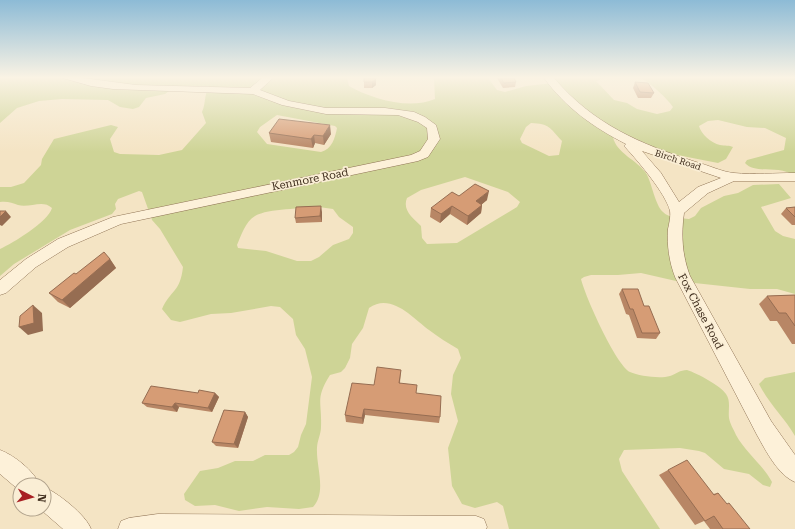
<svg xmlns="http://www.w3.org/2000/svg" width="795" height="529" viewBox="0 0 795 529" font-family="'Roboto Serif',serif">
<style>
.green{fill:#ced496;fill-rule:evenodd}
.lines{fill:none;stroke-linecap:round;stroke-linejoin:round}
.street-casing{stroke:#917557;stroke-width:1}
.street{fill:#fdf1d9;fill-rule:evenodd}
.wall{fill:#b88665}
.shaded-wall{fill:#966d52}
.building{fill:#d69c75;stroke:#966d52}
.labels{text-anchor:middle;stroke-width:3.5;stroke-linejoin:round;paint-order:stroke}
.far-street-label{font-size:9px;fill:#3f2d1d;stroke:#faeed5}
.street-label{font-size:11px;fill:#3f2d1d;stroke:#faeed5}
</style>
<rect width="100%" height="100%" fill="#f4e4c4"/>
<path class="green" d="M 0,78 L 347,78 L 349,86 C 372,99 409,110 435,99 L 434,78 L 488,78 L 497,90 L 505,92 L 526,86 L 554,83 L 555,78 L 603,78 L 596,81 L 614,100 L 627,103 L 637,109 L 657,114 L 670,111 L 673,107 C 668,99 649,82 641,78 L 795,78 L 795,176 C 778,164 756,175 745,163 L 747,160 L 784,150 L 786,138 L 765,128 L 747,127 L 718,120 L 708,121 L 699,126 C 701,134 711,143 720,145 C 725,146 729,145 733,147 L 726,159 L 718,163 L 667,153 L 627,135 L 621,134 L 613,137 C 616,153 637,160 646,173 C 652,183 655,205 663,212 C 668,218 682,218 689,219 L 695,216 L 701,208 L 724,196 L 738,193 L 753,185 L 779,184 L 791,198 L 761,207 L 775,231 L 783,236 L 795,239 L 795,294 L 777,289 L 750,289 L 676,281 L 641,273 L 618,275 L 591,275 L 584,277 L 581,279 C 585,296 616,365 630,372 C 639,376 660,379 670,376 C 676,374 680,370 687,370 C 697,373 721,386 726,394 C 731,401 728,410 729,418 C 730,424 734,430 736,435 C 746,453 763,465 772,482 L 770,487 L 763,485 L 749,474 L 724,469 L 705,453 L 699,451 L 680,448 L 624,450 L 619,459 L 622,471 L 660,529 L 509,529 L 503,506 L 497,502 L 475,508 L 462,504 L 452,486 L 448,448 L 458,421 L 451,394 L 453,375 L 461,358 L 458,349 C 448,343 438,337 429,330 C 413,318 391,292 369,308 L 363,328 L 352,344 L 350,358 L 345,368 L 341,372 L 330,375 C 315,399 322,401 321,427 C 321,434 317,441 317,448 C 316,467 327,492 313,507 L 299,509 L 267,507 L 239,511 L 215,505 L 195,506 L 185,500 L 184,494 L 200,471 L 218,468 L 235,461 L 253,461 L 265,455 L 289,455 L 294,452 L 298,447 L 301,435 L 306,424 L 312,377 L 305,349 L 296,335 L 293,319 L 280,307 L 271,306 L 231,313 L 211,314 L 180,322 L 171,320 L 162,309 C 171,289 180,293 183,267 L 160,229 L 152,220 L 142,192 L 139,191 L 118,199 L 115,204 L 116,209 L 112,214 L 70,230 L 14,264 L 0,276 L 0,249 C 13,243 48,222 52,208 C 43,199 30,208 18,205 C 12,203 8,201 0,202 L 0,187 L 11,187 L 24,183 L 41,165 L 42,159 L 54,139 L 111,125 L 118,127 L 110,139 L 114,152 L 120,154 L 159,155 L 182,150 L 206,123 L 202,112 C 206,103 204,95 209,86 L 176,86 L 165,94 L 146,98 L 139,107 L 133,109 L 120,107 L 108,100 L 62,99 L 39,101 L 17,108 L 0,123 ZM 277,115 L 335,126 L 337,128 C 335,138 332,149 321,152 L 267,144 L 257,132 L 260,127 ZM 531,123 C 550,124 549,127 562,141 L 559,155 L 549,156 L 522,143 L 520,139 L 526,127 ZM 465,177 L 508,192 L 520,202 L 517,207 L 457,243 L 427,244 L 422,238 L 421,226 C 413,218 402,210 407,198 L 421,190 ZM 319,207 L 333,209 L 339,217 L 353,227 L 353,233 L 349,239 L 333,245 L 319,257 L 311,261 L 297,261 L 266,251 L 238,248 L 237,245 C 241,236 245,222 255,216 C 269,208 302,209 319,207 Z
M 795,372 L 795,436 C 784,417 769,404 759,384 L 765,378 Z"/>
<g class="lines">
<g class="street-casing">
<path id="street" d="M 63,78 L 83,78 L 136,85 L 250,88 L 262,78 L 273,78 L 260,90 L 289,101 L 326,108 L 385,108 L 414,112 L 425,117 L 436,125 L 440,139 L 428,157 L 418,161 L 121,224 L 68,247 L 36,267 L 6,293 L 0,295 L 0,280 L 26,259 L 58,239 L 113,217 L 411,155 L 420,151 L 428,139 L 427,128 L 418,122 L 398,115 L 326,114 L 282,105 L 253,94 L 113,89 L 91,86 Z
M 544,78 L 554,78 C 593,124 640,144 696,162 C 708,165 722,172 734,173 C 754,175 775,173 795,173 L 795,181 L 734,181 L 708,193 L 684,213 C 681,235 682,255 690,276 L 771,421 L 795,455 L 795,482 C 778,475 766,451 757,435 L 675,277 C 669,261 667,246 668,229 C 669,224 671,216 670,211 C 666,194 638,161 626,148 L 624,146 L 626,144 C 593,127 566,108 544,78 ZM 642,151 L 721,178 L 698,187 L 679,202 L 661,173 Z
M 0,450 C 14,455 34,471 40,485 L 20,485 L 20,491 L 0,474 Z
M 44,487 C 58,493 86,515 91,529 L 63,529 L 40,509 L 44,509 Z
M 158,514 L 476,516 L 484,519 L 487,527 L 486,529 L 118,529 L 121,521 L 129,518 Z"/>
</g>
<use href="#street" class="street"/>
</g>
<path class="wall" d="M 376,78 L 376,85 L 372,88 L 364,88 L 364,82 Z
M 497,78 L 514,78 L 516,82 L 515,87 L 503,88 Z
M 635,82 L 654,93 L 651,98 L 638,98 L 633,88 Z
M 269,133 L 331,134 L 324,145 L 315,143 L 313,148 L 271,142 Z
M 459,196 L 487,200 L 482,204 L 482,205 L 481,213 L 467,225 L 450,214 L 440,223 L 430,217 L 431,208 Z
M 795,207 L 795,225 L 792,225 L 781,214 L 786,208 Z
M 322,212 L 322,222 L 296,223 L 295,218 Z
M 110,259 L 116,268 L 70,308 L 58,302 L 49,293 L 76,274 Z
M 622,289 L 644,306 L 660,333 L 656,339 L 637,338 L 629,315 L 626,314 L 619,294 Z
M 795,295 L 795,344 L 792,344 L 777,321 L 770,321 L 759,304 L 767,296 Z
M 401,370 L 400,383 L 416,393 L 440,417 L 439,423 L 365,415 L 363,424 L 346,422 L 345,415 L 374,385 Z
M 198,393 L 215,393 L 219,397 L 212,412 L 179,407 L 177,412 L 147,407 L 142,403 Z
M 245,412 L 248,417 L 238,448 L 216,446 L 212,442 Z
M 668,470 L 713,494 L 718,493 L 726,504 L 750,529 L 710,529 L 704,521 L 695,525 L 659,475 Z"/>
<path class="shaded-wall" d="M 376,78 L 376,85 L 372,88 L 372,82 Z
M 330,125 L 331,134 L 324,145 L 323,136 Z
M 314,135 L 315,143 L 313,148 L 311,139 Z
M 489,191 L 487,200 L 475,210 L 476,201 Z
M 482,205 L 481,213 L 467,225 L 468,216 Z
M 321,206 L 322,212 L 322,222 L 320,216 Z
M 452,206 L 450,214 L 440,223 L 441,214 Z
M 6,211 L 11,217 L 2,226 L 0,225 L 0,217 Z
M 110,259 L 116,268 L 70,308 L 62,300 Z
M 33,305 L 42,313 L 43,331 L 28,335 L 19,327 Z
M 215,393 L 219,397 L 212,412 L 208,408 Z
M 175,403 L 179,407 L 177,412 L 172,407 Z
M 364,409 L 365,415 L 363,424 L 362,418 Z
M 245,412 L 248,417 L 238,448 L 234,444 Z"/>
<path class="building" d="M 364,78 L 376,78 L 376,79 L 372,82 L 364,82 Z
M 501,78 L 514,78 L 516,82 L 504,83 Z
M 635,82 L 648,83 L 654,93 L 640,92 Z
M 279,119 L 330,125 L 323,136 L 314,135 L 311,139 L 269,133 Z
M 475,184 L 489,191 L 476,201 L 482,205 L 468,216 L 452,206 L 441,214 L 431,208 L 452,192 L 459,196 Z
M 321,206 L 320,216 L 295,218 L 296,207 Z
M 795,207 L 795,217 L 786,208 Z
M 0,211 L 6,211 L 0,217 Z
M 104,252 L 110,259 L 62,300 L 49,293 L 74,273 L 76,274 Z
M 622,289 L 638,289 L 644,306 L 649,306 L 660,333 L 642,333 L 633,309 L 630,309 Z
M 795,295 L 795,326 L 786,313 L 779,313 L 767,296 Z
M 33,305 L 34,323 L 19,327 L 20,316 Z
M 377,367 L 401,370 L 399,383 L 417,385 L 416,393 L 441,396 L 440,417 L 364,409 L 362,418 L 345,415 L 352,383 L 374,385 Z
M 151,386 L 198,393 L 199,390 L 215,393 L 208,408 L 175,403 L 172,407 L 142,403 Z
M 224,410 L 245,412 L 234,444 L 212,442 Z
M 687,460 L 714,495 L 718,493 L 727,504 L 729,503 L 750,529 L 723,529 L 714,516 L 705,521 L 668,470 Z"/>
<linearGradient id="sky" x2="0" y2="1"><stop stop-color="#8dbbd6"/><stop offset="0.51" stop-color="#faf3e4"/><stop offset="1" stop-color="#faf3e4" stop-opacity="0"/></linearGradient>
<rect width="795" height="152" fill="url(#sky)"/>
<g class="labels">
<g class="far-street-label">
<text transform="translate(678 160) rotate(18)" y="3">Birch Road</text>
</g>
<g class="street-label">
<text transform="translate(310 179) rotate(-11)" y="4">Kenmore Road</text>
<text transform="translate(701 311) rotate(62)" y="4">Fox Chase Road</text>
</g>
</g>
<g transform="translate(32 497) rotate(96)"><circle r="19" fill="#faeed5" stroke="#afa18b"/>
<path d="M0-3L7 15L0 10L-7 15Z" fill="#a81f23"/>
<text y="-6" font-size="11" font-weight="bold" text-anchor="middle" fill="#3f2d1d">N</text>
</g>
</svg>
